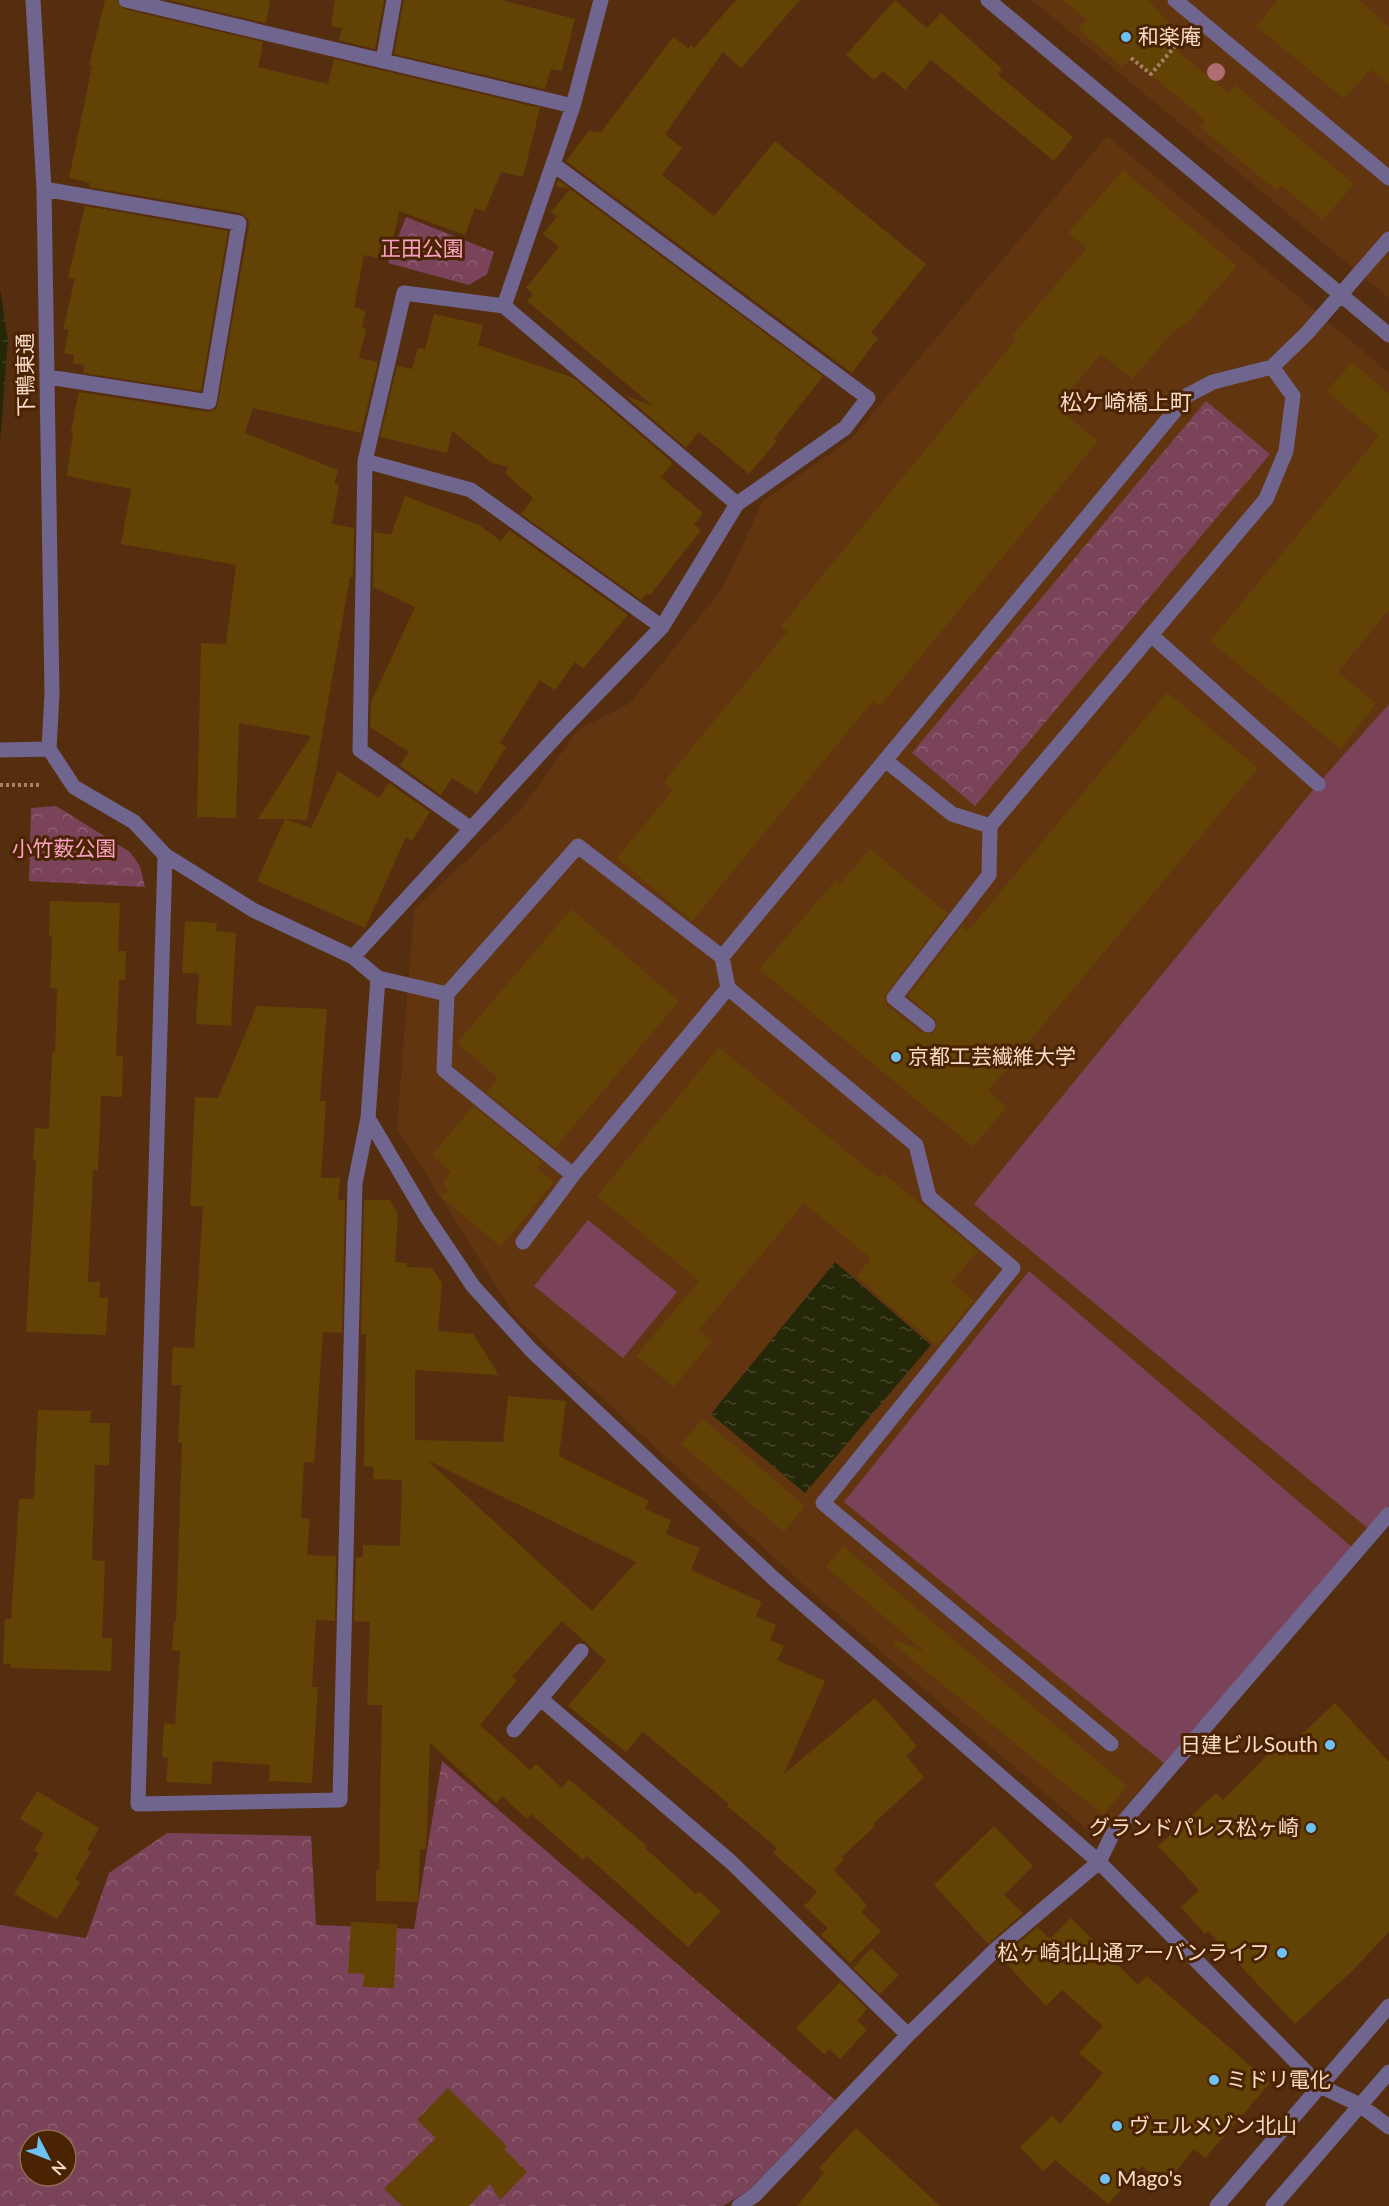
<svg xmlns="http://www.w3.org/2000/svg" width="1389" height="2206" viewBox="0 0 1389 2206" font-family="Lato,'Noto Sans JP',sans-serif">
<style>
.built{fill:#623511}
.grass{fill:#7a4359}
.forest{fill:url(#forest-crowns);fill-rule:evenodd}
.water{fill:url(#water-ripples)}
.building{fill:#634205;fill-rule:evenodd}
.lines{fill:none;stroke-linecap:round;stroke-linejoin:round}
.path{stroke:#a58168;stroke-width:4;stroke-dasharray:3 3;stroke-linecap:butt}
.minor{stroke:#6f658e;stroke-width:15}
.tree{fill:#b06e73}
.poi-dot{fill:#6dc2f3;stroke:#4a2303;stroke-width:2}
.labels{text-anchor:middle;stroke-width:6;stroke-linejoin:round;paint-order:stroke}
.poi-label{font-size:21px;fill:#fbdbc7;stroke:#4a2303;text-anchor:start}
.park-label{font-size:21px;fill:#fba2c4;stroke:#4a2303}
.street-label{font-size:21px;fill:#fbdbc7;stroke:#4a2303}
.neighbourhood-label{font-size:22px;fill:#fbdbc7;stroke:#4a2303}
</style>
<defs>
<pattern id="forest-crowns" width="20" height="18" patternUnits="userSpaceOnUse" patternTransform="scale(1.5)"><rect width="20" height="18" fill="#7a4359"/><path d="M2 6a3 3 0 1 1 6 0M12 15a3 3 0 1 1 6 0" fill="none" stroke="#8e5e6f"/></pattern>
<pattern id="water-ripples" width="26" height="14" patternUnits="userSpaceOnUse" patternTransform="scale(1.5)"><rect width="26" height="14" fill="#252808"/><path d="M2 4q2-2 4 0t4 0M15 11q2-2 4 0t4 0" fill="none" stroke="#46472a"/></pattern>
</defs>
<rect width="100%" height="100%" fill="#552e0f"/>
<path class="built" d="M 1032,0 L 1389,0 L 1389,298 L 1359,273 Z
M 1107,136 L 1389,373 L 1389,1505 L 1098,1839 L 806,1587 L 517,1319 L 397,1128 L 414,909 L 520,811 L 578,730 L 630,703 L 722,589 L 763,501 L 851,439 Z"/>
<path class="grass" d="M 1389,704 L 1389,1505 L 1369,1529 L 974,1204 L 1318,784 Z
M 588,1220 L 677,1292 L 623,1358 L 534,1286 Z
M 1029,1271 L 1352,1547 L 1165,1764 L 844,1502 Z"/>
<path class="forest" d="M 406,217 L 494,252 L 487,274 L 469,285 L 388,263 Z
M 1206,401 L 1270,454 L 975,806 L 912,753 Z
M 56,806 L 130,852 L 140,866 L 145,887 L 29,881 L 31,808 Z
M 442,1761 L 835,2100 L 749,2190 L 723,2206 L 0,2206 L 0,1925 L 86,1938 L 109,1873 L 167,1833 L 311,1836 L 316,1925 L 414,1929 ZM 30,2140 L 66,2140 L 66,2176 L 30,2176 Z"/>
<path class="water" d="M 0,289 L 8,340 L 0,443 Z
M 835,1262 L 931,1345 L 805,1493 L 711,1414 Z"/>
<path class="building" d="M 105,0 L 117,0 L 124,9 L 263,42 L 258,67 L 328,84 L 334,59 L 540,108 L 523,177 L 501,172 L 485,211 L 475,208 L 465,235 L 399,211 L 391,249 L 380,247 L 378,258 L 364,255 L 354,307 L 366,311 L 362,328 L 366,329 L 359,358 L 378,362 L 361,433 L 253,408 L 245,433 L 338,470 L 334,484 L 339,485 L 332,524 L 354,528 L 353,578 L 350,577 L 307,820 L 286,819 L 311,828 L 338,771 L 379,798 L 389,783 L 430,812 L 412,841 L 406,837 L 365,928 L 257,881 L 285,819 L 258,819 L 311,736 L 239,723 L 236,818 L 197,817 L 201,643 L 226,644 L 236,565 L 121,544 L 131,489 L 67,476 L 73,433 L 71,432 L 79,392 L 208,412 L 217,408 L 249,225 L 248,219 L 241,213 L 89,187 L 90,183 L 69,178 L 92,66 L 89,65 Z
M 168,0 L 270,0 L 266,23 Z
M 335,0 L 384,0 L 375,49 L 339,40 L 342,28 L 331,26 Z
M 404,0 L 502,0 L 575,19 L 562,71 L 551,69 L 545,89 L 394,54 Z
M 736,0 L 800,0 L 741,68 L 723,52 L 665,134 L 682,148 L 662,175 L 714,216 L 775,141 L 926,264 L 871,333 L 878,338 L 852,373 L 566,161 L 589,131 L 601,132 L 673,37 L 689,49 L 691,45 L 694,48 Z
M 895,0 L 927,28 L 941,13 L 1002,69 L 998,75 L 1073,137 L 1054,161 L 931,60 L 905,90 L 883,71 L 874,80 L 846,55 Z
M 1063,0 L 1148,0 L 1173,27 L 1163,39 L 1228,93 L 1235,85 L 1354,184 L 1323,220 L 1281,185 L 1276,190 L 1200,127 L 1205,120 L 1131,58 L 1122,67 L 1078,29 L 1087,20 Z
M 1278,0 L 1359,0 L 1389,27 L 1389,85 L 1371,69 L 1344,99 L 1256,26 Z
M 1123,170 L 1237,266 L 1187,323 L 1175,330 L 1132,379 L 1101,354 L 1056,407 L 1098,441 L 880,706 L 873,701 L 692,921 L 617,858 L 673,790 L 664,782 L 788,631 L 781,626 L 1016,339 L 1012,336 L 1087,248 L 1068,233 Z
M 558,180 L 823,376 L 774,439 L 777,441 L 749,474 L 699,432 L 686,448 L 626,396 L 653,406 L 527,301 L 533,294 L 526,288 L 559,247 L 543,234 L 557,217 L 551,212 L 570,189 L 556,186 Z
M 85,206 L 228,231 L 201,391 L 83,373 L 84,365 L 73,363 L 74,355 L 64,353 L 69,330 L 63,329 L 75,279 L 68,278 Z
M 434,314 L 483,325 L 478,345 L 574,378 L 673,463 L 661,477 L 703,513 L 694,525 L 701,530 L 650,595 L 647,593 L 641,600 L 521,514 L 533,498 L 505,473 L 509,467 L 492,463 L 452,431 L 447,453 L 380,437 L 397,366 L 412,369 L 418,348 L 425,349 Z
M 1352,362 L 1389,394 L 1389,610 L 1338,672 L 1376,704 L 1340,749 L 1210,641 L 1379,436 L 1327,391 Z
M 405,496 L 479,525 L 501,541 L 509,530 L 628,615 L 583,669 L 575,662 L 555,690 L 540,680 L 500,743 L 506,747 L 477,794 L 452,778 L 441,795 L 400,766 L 409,752 L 370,727 L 371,702 L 415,607 L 373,587 L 374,532 L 391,535 Z
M 1167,692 L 1258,768 L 988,1091 L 1007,1107 L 973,1147 L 759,969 L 836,880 L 840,884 L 870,849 L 947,913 L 884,997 L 888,1006 L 922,1033 L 932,1034 L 937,1027 L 937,1021 L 908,996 L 962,926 L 968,931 Z
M 50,901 L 120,903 L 118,951 L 126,951 L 125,980 L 119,980 L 116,1055 L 123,1056 L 122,1097 L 101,1096 L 98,1170 L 93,1170 L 88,1282 L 100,1282 L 99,1298 L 108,1298 L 106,1335 L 26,1332 L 36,1160 L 33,1160 L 35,1128 L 49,1129 L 52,1053 L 55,1053 L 57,989 L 50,988 L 52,936 L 49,936 Z
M 571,909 L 679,1001 L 555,1148 L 486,1092 L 498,1078 L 457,1043 Z
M 185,921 L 217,923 L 216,931 L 236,933 L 231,1026 L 196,1024 L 199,974 L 182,973 Z
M 257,1006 L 327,1009 L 320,1101 L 326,1101 L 321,1178 L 340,1178 L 338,1200 L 345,1200 L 342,1333 L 323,1332 L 314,1463 L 304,1462 L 301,1518 L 310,1519 L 307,1555 L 336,1556 L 335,1621 L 316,1620 L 312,1687 L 318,1687 L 312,1783 L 269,1781 L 270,1765 L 213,1761 L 211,1784 L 166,1782 L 168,1758 L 162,1757 L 164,1723 L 175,1724 L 180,1651 L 172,1650 L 174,1622 L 176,1622 L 182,1443 L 178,1443 L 181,1385 L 171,1385 L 173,1347 L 194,1348 L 203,1207 L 190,1206 L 195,1097 L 218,1098 Z
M 719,1047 L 879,1178 L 883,1173 L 978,1251 L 952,1282 L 974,1301 L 937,1346 L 856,1276 L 871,1259 L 804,1203 L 699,1330 L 712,1341 L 674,1387 L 636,1356 L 699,1281 L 597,1196 Z
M 473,1106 L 542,1162 L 537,1168 L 554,1182 L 501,1247 L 440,1196 L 448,1192 L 443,1183 L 451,1172 L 432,1155 Z
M 364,1200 L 390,1200 L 398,1214 L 395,1262 L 407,1263 L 407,1267 L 432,1268 L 442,1283 L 438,1331 L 473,1334 L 499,1375 L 415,1370 L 415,1440 L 503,1442 L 508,1396 L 566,1401 L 559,1456 L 649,1501 L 645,1509 L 671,1520 L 666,1534 L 700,1548 L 691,1570 L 762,1602 L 756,1616 L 776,1625 L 770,1640 L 784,1646 L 777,1660 L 825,1681 L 784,1774 L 875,1698 L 917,1746 L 906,1756 L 924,1777 L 873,1824 L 875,1826 L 842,1857 L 844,1859 L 834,1870 L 867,1905 L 861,1912 L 881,1931 L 850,1963 L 821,1935 L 828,1928 L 804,1906 L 817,1892 L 773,1853 L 777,1848 L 727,1806 L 729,1804 L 643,1732 L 626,1752 L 568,1706 L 606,1661 L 562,1621 L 512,1677 L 517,1680 L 480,1725 L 530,1770 L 536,1764 L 562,1788 L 569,1779 L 647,1846 L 645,1848 L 696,1894 L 699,1891 L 721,1911 L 688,1947 L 587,1856 L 583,1860 L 531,1814 L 527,1819 L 502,1796 L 496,1803 L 430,1743 L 426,1849 L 420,1849 L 418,1902 L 376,1901 L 376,1870 L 379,1870 L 382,1705 L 367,1705 L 370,1622 L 354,1621 L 356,1557 L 363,1557 L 363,1545 L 400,1546 L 402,1480 L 373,1479 L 374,1467 L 364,1466 L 366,1334 L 361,1334 ZM 427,1460 L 636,1562 L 592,1611 Z
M 38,1410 L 91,1411 L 90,1423 L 110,1423 L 109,1465 L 95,1465 L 92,1560 L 105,1561 L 102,1638 L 112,1638 L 111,1671 L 11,1668 L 11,1664 L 3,1664 L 5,1619 L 11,1619 L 19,1499 L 34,1499 Z
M 703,1419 L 805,1506 L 784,1532 L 681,1444 Z
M 843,1546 L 1127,1786 L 1103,1815 L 893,1644 L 895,1640 L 925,1652 L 826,1567 Z
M 1335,1703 L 1389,1762 L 1389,1932 L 1352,1971 L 1295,2024 L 1208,1931 L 1205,1934 L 1181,1907 L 1199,1890 L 1158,1846 L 1216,1793 L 1223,1800 L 1273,1749 L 1279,1756 Z
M 37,1791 L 99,1828 L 87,1850 L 91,1852 L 75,1879 L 80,1882 L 57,1919 L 14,1894 L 39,1853 L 34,1850 L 44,1833 L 20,1819 Z
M 994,1826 L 1033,1866 L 1004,1895 L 1023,1913 L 988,1944 L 934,1885 Z
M 1071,1918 L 1138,1985 L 1147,1976 L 1270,2083 L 1205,2158 L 1194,2149 L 1165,2185 L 1142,2166 L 1108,2204 L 1055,2160 L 1043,2171 L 1020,2147 L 1052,2116 L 1060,2124 L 1103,2073 L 1079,2053 L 1103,2026 L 1062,1990 L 1046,2006 L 1001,1958 L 1037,1927 L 1050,1939 Z
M 351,1922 L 397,1924 L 394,1988 L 363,1987 L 364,1974 L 348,1973 Z
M 871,1948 L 899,1975 L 880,1994 L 853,1968 Z
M 840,1982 L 867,2009 L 857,2021 L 867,2030 L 840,2059 L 829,2049 L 825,2055 L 796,2028 Z
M 448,2088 L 507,2146 L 504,2149 L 527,2172 L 500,2200 L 490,2184 L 469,2206 L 402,2206 L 384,2189 L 436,2138 L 417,2120 Z
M 856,2128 L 940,2206 L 797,2206 L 824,2173 L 819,2168 Z"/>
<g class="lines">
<path class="path" d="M 1131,58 L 1151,74 L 1183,37
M 0,785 L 41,785"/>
<path class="minor" d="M 33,0 L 44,189 L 52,694 L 49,749
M 126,0 L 573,106
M 988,0 L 1389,335
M 1175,0 L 1389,178
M 383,61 L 394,0
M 44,189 L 239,223 L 209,402 L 48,377
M 504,306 L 573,106 L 601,0
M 365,461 L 471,490 L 662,627
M 1151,635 L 1318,784
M 49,749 L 74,787 L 134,822 L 165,855 L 253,910 L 353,957 L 378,978 L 368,1118 L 426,1216 L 473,1286 L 531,1350 L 773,1578 L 1099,1862 L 1320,2086 L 1360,2105 L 1389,2127
M 0,750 L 49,749
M 885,760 L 952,814 L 990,826
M 470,828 L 360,750 L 365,461 L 404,293 L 504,306 L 737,504
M 165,855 L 138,1804 L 340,1800 L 355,1183 L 368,1118
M 353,957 L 561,731 L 662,627 L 737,504 L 845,428 L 868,398 L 553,164
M 378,978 L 447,994
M 928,1025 L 894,998 L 989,875 L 990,826 L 1266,499 L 1286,451 L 1293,396 L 1272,367
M 573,1175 L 728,988
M 523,1242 L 573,1175 L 444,1070 L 447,994 L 578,846 L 722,957
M 541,1699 L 731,1862 L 908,2035
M 514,1730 L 581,1651
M 1111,1744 L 823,1503 L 1013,1268 L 929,1197 L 916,1145 L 728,988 L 722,957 L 1188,395 L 1213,382 L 1272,367 L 1307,333 L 1389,239
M 739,2206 L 755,2195 L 908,2035 L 995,1950 L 1099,1862 L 1112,1835 L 1389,1514
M 1217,2206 L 1389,2006
M 1273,2206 L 1389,2072"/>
</g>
<circle class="tree" cx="1216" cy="72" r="9"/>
<g class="poi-dot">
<circle cx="1126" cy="37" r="6"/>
<circle cx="896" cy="1057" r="6"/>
<circle cx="1330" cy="1745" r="6"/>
<circle cx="1311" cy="1828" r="6"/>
<circle cx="1282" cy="1953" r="6"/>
<circle cx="1214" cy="2080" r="6"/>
<circle cx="1117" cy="2126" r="6"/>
<circle cx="1105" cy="2179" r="6"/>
</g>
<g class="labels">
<g class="poi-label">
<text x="1138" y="44">和楽庵</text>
<text x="908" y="1064">京都工芸繊維大学</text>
<text x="1318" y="1752" text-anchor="end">日建ビルSouth</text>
<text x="1299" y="1835" text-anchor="end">グランドパレス松ヶ崎</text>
<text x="1270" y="1960" text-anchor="end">松ヶ崎北山通アーバンライフ</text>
<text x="1226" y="2087">ミドリ電化</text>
<text x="1129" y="2133">ヴェルメゾン北山</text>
<text x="1117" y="2186">Mago's</text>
</g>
<g class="park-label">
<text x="422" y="256">正田公園</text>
<text x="64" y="856">小竹薮公園</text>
</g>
<g class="street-label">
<text transform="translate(26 375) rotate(-91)" y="7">下鴨東通</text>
</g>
<g class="neighbourhood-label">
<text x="1126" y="410">松ケ崎橋上町</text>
</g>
</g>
<g transform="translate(48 2158) rotate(132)"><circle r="28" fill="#4a2303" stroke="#916d51" stroke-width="1.5"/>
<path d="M0-4.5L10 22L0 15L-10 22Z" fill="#6dc2f3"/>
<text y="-9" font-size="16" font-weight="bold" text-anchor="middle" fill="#fbdbc7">N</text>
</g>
</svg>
